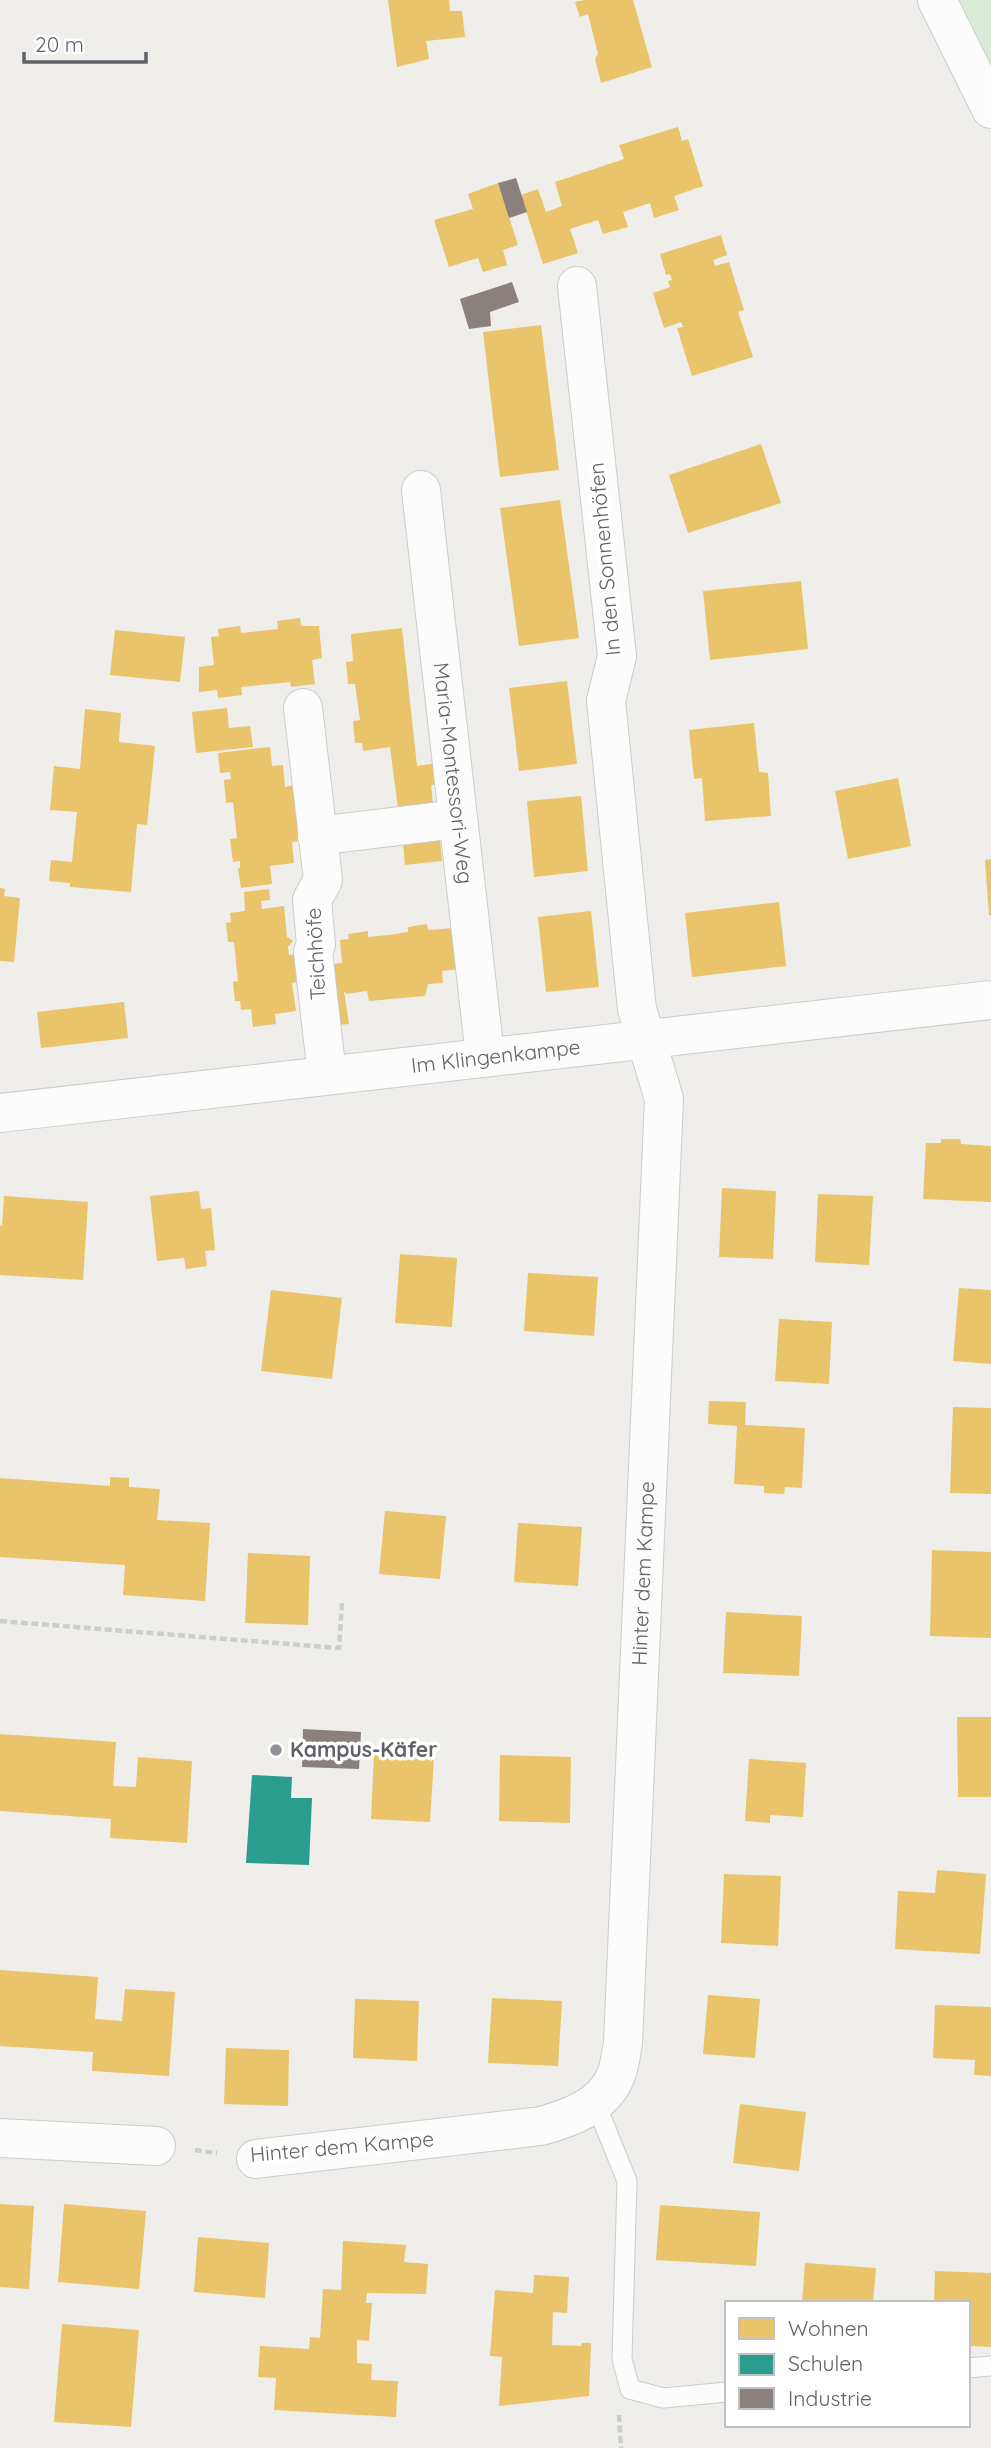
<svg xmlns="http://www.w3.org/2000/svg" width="991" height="2448" viewBox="0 0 991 2448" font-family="Quicksand,sans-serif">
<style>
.green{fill:#d8ebd6}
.homes{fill:#e9c46a}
.schools{fill:#2a9d8f}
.industry{fill:#8a817c}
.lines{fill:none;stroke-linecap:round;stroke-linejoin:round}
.service-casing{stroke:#cbcccc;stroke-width:21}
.minor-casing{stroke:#cbcccc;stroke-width:40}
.path{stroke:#cacfcc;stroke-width:4.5;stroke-dasharray:7 3.5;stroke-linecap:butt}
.service{stroke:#fdfcfc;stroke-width:19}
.minor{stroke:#fdfcfc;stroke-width:38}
.poi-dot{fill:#919496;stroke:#fff;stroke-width:2.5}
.labels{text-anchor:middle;stroke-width:7;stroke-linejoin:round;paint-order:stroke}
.street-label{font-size:21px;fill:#5f6368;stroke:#fff}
.poi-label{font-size:21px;font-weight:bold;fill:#5f6368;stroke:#fff;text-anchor:start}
</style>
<rect width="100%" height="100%" fill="#efeeea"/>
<path class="green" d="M 953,0 L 991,0 L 991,75 Z"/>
<path class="homes" d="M 388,0 L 449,0 L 450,11 L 462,11 L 465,37 L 426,41 L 429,59 L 397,67 Z
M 585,0 L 633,0 L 652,67 L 601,83 L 595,59 L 598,54 L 588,14 L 580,17 L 575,2 Z
M 678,127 L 682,141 L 688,139 L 703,186 L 674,196 L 679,210 L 654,218 L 650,203 L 623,212 L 628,227 L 603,234 L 598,220 L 570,229 L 578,253 L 543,264 L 521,195 L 538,189 L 546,212 L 562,206 L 555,182 L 624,159 L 619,145 Z
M 498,183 L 518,245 L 503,250 L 507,265 L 483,272 L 478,258 L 449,267 L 434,220 L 473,209 L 468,194 Z
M 721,235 L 727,255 L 713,260 L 715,266 L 729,262 L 744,310 L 738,312 L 753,357 L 692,376 L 677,328 L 683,327 L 681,322 L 664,328 L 653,293 L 670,287 L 668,281 L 672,280 L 670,274 L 666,275 L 660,254 Z
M 541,325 L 559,470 L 500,477 L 483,332 Z
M 761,444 L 781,503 L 688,533 L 669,475 Z
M 560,500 L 579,638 L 519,646 L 500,508 Z
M 801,581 L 808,649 L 710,660 L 703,591 Z
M 300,618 L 301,626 L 319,626 L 322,658 L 312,660 L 315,684 L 291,687 L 290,682 L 241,687 L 242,695 L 218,698 L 217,690 L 199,692 L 199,667 L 214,665 L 211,637 L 219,636 L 218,629 L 240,626 L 241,633 L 278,629 L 277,621 Z
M 402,628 L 417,766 L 437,763 L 440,784 L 431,785 L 433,805 L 398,809 L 390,747 L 363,751 L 362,743 L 355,743 L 353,721 L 360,720 L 355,684 L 348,684 L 346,662 L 353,661 L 351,634 Z
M 115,630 L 185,637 L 180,682 L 110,675 Z
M 567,681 L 577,764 L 519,771 L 509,688 Z
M 227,708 L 229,728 L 250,726 L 253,747 L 196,753 L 192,712 Z
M 85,709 L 121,713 L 119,742 L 155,746 L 147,825 L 137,824 L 131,892 L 70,887 L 70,883 L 49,881 L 51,860 L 72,862 L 77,812 L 50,810 L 54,766 L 80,769 Z
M 754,723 L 759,772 L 768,773 L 771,816 L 705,821 L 702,778 L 694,779 L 689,730 Z
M 270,747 L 272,766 L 283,765 L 285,787 L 295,785 L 302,841 L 292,842 L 294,863 L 270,866 L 272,884 L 241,888 L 238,868 L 240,868 L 240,861 L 233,862 L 230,839 L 237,838 L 233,802 L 226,803 L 224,780 L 231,779 L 230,772 L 220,773 L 218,753 Z
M 898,778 L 911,846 L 848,859 L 835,791 Z
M 581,796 L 588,871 L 534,877 L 527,801 Z
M 440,840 L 442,861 L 405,865 L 403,844 Z
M 991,859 L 991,915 L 989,915 L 985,860 Z
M 0,888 L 5,889 L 4,896 L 20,898 L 14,962 L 0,961 Z
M 269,889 L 270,900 L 261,901 L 262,909 L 284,906 L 287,937 L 293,941 L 288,947 L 289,955 L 298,954 L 301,981 L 292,983 L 296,1011 L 275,1014 L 276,1024 L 253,1027 L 251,1009 L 241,1010 L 240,1001 L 235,1001 L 233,982 L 238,981 L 234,942 L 228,942 L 226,923 L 231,922 L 230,913 L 245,911 L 244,892 Z
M 779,902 L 786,966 L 692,977 L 685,913 Z
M 591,911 L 599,987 L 546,992 L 538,917 Z
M 427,924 L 428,930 L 454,928 L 459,969 L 442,971 L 443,983 L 428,984 L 425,996 L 369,1001 L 367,991 L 346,994 L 344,991 L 349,1024 L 328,1026 L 321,965 L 342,963 L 340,940 L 349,939 L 348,934 L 368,931 L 368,937 L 388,935 L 408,932 L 408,927 Z
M 124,1002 L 128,1038 L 41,1048 L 37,1012 Z
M 941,1139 L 960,1139 L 961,1144 L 991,1146 L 991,1202 L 923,1199 L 926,1143 L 941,1143 Z
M 722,1188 L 776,1191 L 773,1259 L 719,1257 Z
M 199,1191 L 201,1209 L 211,1208 L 215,1250 L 205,1251 L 207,1266 L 186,1269 L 184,1258 L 157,1261 L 150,1196 Z
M 818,1194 L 873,1196 L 869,1265 L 815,1262 Z
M 4,1196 L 88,1202 L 83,1280 L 0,1275 L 0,1225 L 2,1226 Z
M 400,1254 L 457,1258 L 452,1327 L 395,1323 Z
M 528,1273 L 598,1277 L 594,1336 L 524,1331 Z
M 959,1288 L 991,1290 L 991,1364 L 953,1361 Z
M 271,1290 L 342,1298 L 332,1379 L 261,1371 Z
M 779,1319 L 832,1322 L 829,1384 L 775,1381 Z
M 709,1401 L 746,1402 L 745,1425 L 805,1428 L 802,1488 L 785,1487 L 784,1494 L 764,1493 L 764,1486 L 734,1484 L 737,1426 L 708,1424 Z
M 953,1407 L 991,1408 L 991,1494 L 950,1493 Z
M 110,1477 L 129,1478 L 129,1487 L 160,1489 L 157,1520 L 210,1523 L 205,1601 L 123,1595 L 125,1565 L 0,1557 L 0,1478 L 110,1486 Z
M 385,1511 L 446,1516 L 440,1579 L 379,1574 Z
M 518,1523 L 582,1527 L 578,1586 L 514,1582 Z
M 932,1550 L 991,1552 L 991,1638 L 930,1636 Z
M 248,1553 L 310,1556 L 308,1625 L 245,1623 Z
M 726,1612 L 802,1616 L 799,1676 L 723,1673 Z
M 957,1717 L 991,1717 L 991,1797 L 958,1797 Z
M 0,1734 L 116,1742 L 113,1786 L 136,1787 L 138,1757 L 192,1761 L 187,1843 L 110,1838 L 111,1819 L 0,1811 Z
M 374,1754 L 434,1758 L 430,1822 L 371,1819 Z
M 500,1755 L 571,1757 L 570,1823 L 499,1821 Z
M 749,1759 L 806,1763 L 803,1817 L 770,1815 L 770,1823 L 745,1821 Z
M 937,1870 L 986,1874 L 980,1954 L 895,1949 L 898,1891 L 935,1893 Z
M 724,1874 L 781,1876 L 778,1946 L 721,1943 Z
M 0,1970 L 98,1977 L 95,2019 L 122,2021 L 125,1989 L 175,1992 L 169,2076 L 92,2071 L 93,2052 L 0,2046 Z
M 708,1995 L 760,1999 L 755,2058 L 703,2054 Z
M 492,1998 L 562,2001 L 558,2066 L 488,2063 Z
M 355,1999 L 419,2001 L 417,2061 L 353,2058 Z
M 935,2005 L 991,2007 L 991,2076 L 974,2075 L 975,2060 L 933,2058 Z
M 226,2048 L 289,2050 L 288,2106 L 224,2104 Z
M 740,2104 L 806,2112 L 799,2171 L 733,2163 Z
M 0,2204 L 34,2206 L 29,2289 L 0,2287 Z
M 64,2204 L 146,2211 L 139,2289 L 58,2282 Z
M 660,2205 L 760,2212 L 756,2266 L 656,2260 Z
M 198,2237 L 269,2243 L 265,2298 L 194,2292 Z
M 343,2241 L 406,2245 L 404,2262 L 428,2264 L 426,2294 L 367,2293 L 366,2303 L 372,2303 L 369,2341 L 357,2340 L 357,2363 L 372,2364 L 371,2380 L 398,2381 L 396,2417 L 274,2410 L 276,2378 L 258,2377 L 260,2346 L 309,2349 L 310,2337 L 320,2338 L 323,2289 L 341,2290 Z
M 805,2263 L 876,2268 L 873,2303 L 802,2303 Z
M 935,2271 L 991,2273 L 991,2347 L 968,2346 L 968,2303 L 934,2303 Z
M 534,2275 L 569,2277 L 567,2313 L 553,2312 L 552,2345 L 581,2346 L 582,2343 L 591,2343 L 589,2396 L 499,2406 L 502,2357 L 490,2356 L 495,2290 L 533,2293 Z
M 62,2324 L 139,2330 L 131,2427 L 54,2422 Z"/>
<path class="schools" d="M 252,1775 L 292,1777 L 291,1798 L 312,1798 L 309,1865 L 246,1863 Z"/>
<path class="industry" d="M 516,178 L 527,212 L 509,218 L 498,183 Z
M 512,282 L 519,302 L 490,312 L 491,326 L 469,329 L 460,299 Z
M 303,1729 L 361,1732 L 359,1769 L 302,1767 Z"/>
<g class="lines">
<g class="service-casing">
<path id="service" d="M 595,2102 L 627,2181 L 622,2359 L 630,2389 L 663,2398 L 727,2392
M 968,2368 L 991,2366"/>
</g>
<g class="minor-casing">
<g id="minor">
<path d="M 937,0 L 991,109"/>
<path id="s1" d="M 421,490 L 485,1056"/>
<path d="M 303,708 L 323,880 L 312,900 L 316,944 L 313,952 L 327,1075"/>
<path d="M 317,836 L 457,819"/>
<path id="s2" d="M 0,1113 L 991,1000"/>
<path d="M 0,2138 L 156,2146"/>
<path id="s3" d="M 256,2159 L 541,2126 C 570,2118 604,2106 616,2075 C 620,2065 621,2053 623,2043 L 664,1099 L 637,1009 L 606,701 L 617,656 L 577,286"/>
</g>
</g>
<path class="path" d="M 0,1621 L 339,1648 L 342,1603
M 195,2150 L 217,2153
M 619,2415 L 621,2448"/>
<use href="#service" class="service"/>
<use href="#minor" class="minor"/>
</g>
<circle class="poi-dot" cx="276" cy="1750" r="7"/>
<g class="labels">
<g class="street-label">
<text transform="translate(605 559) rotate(-95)" y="7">In den Sonnenhöfen</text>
<text dy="7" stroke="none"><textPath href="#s1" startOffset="285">Maria-Montessori-Weg</textPath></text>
<text transform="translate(316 954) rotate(-93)" y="7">Teichhöfe</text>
<text dy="7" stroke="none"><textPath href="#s2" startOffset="499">Im Klingenkampe</textPath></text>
<text dy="7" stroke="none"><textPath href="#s3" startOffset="884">Hinter dem Kampe</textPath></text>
<text transform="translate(342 2147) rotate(-5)" y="7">Hinter dem Kampe</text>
</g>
<g class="poi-label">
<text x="290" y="1757">Kampus-Käfer</text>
</g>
</g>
<rect x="725" y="2301" width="245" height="126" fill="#ffffff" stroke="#bfc1c3" stroke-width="2"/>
<rect x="739" y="2318" width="35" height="21" fill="#e9c46a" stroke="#bfc1c3" stroke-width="2"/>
<text x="788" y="2336" font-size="21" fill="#5f6368">Wohnen</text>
<rect x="739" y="2354" width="35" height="21" fill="#2a9d8f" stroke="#bfc1c3" stroke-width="2"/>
<text x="788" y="2371" font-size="21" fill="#5f6368">Schulen</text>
<rect x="739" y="2388" width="35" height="21" fill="#8a817c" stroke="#bfc1c3" stroke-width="2"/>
<text x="788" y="2406" font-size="21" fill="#5f6368">Industrie</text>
<path d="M24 52v10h122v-10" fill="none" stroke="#5f6368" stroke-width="3.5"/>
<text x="35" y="52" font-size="21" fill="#5f6368" stroke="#ffffff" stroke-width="5" paint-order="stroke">20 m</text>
</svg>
